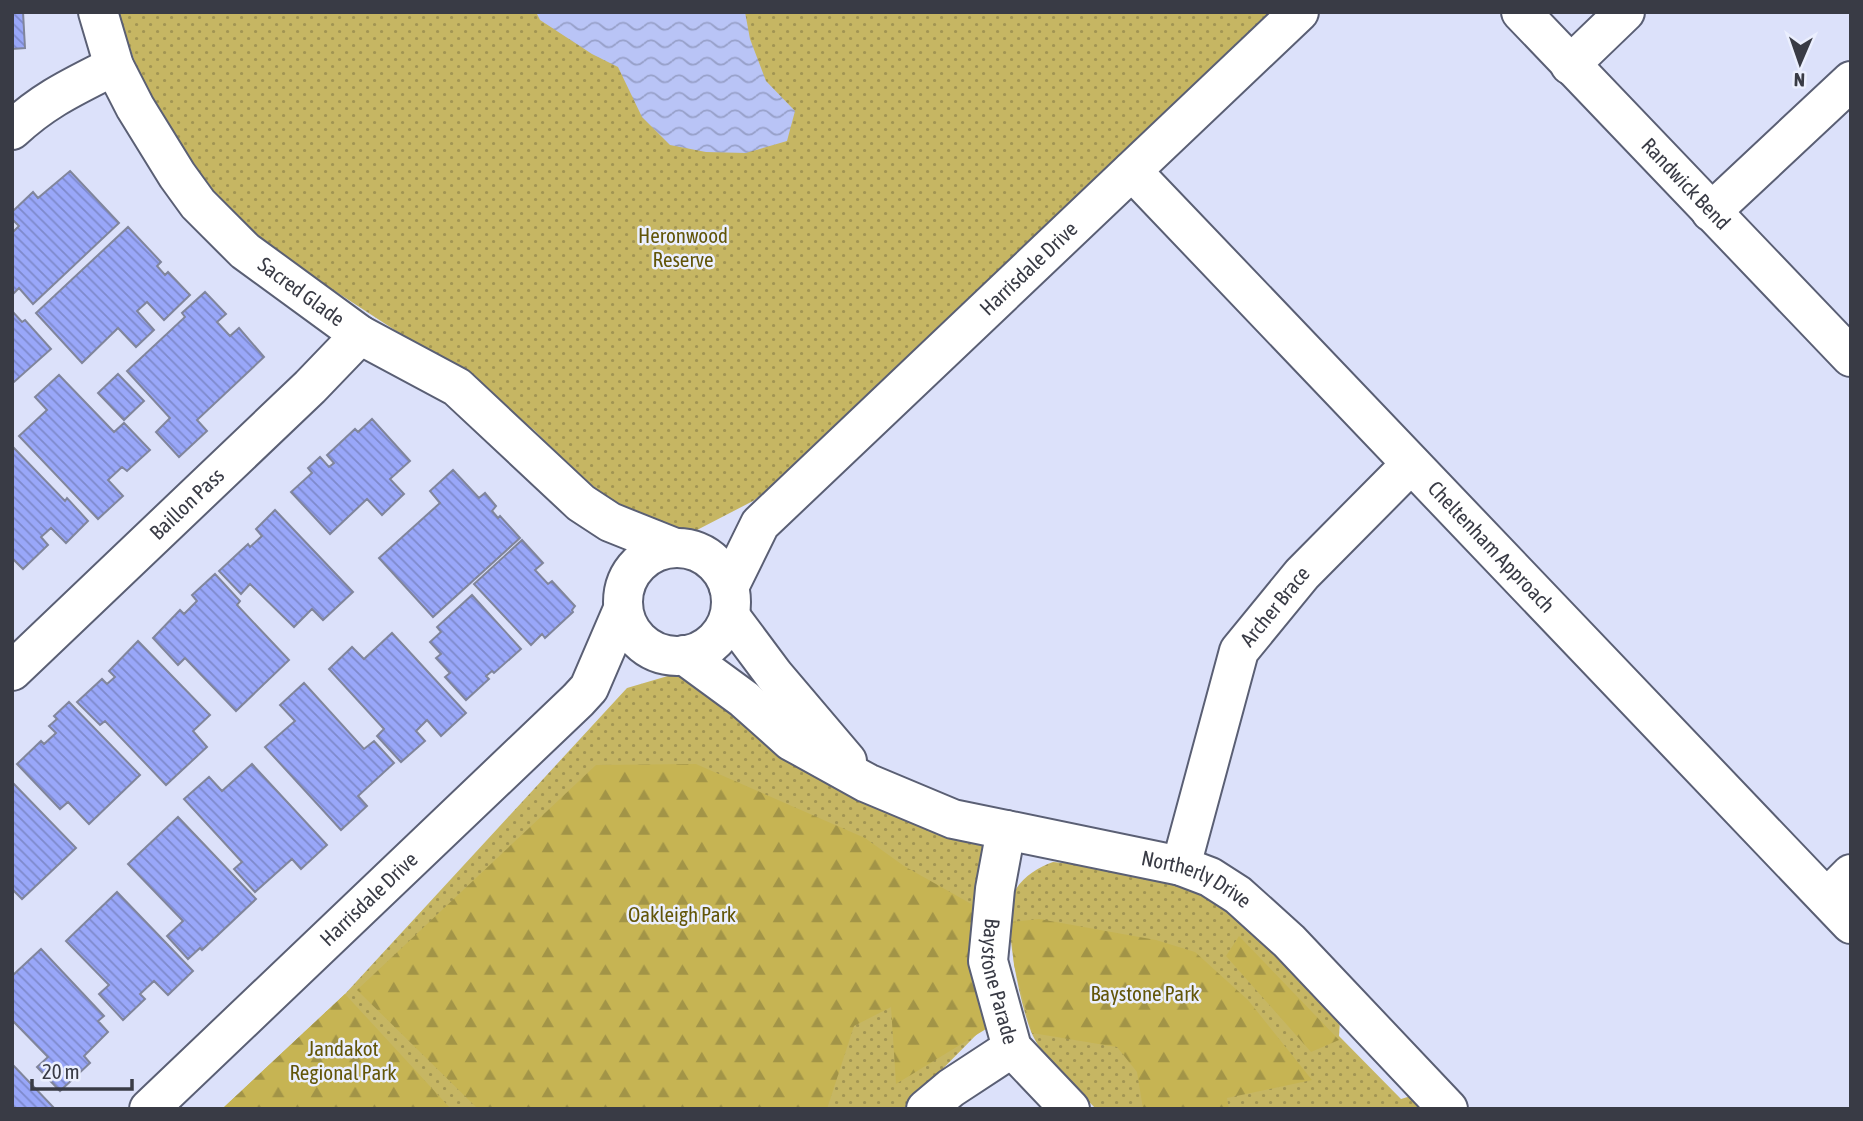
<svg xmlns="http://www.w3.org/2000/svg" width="1863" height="1121" viewBox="0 0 1863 1121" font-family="'Asap Condensed',sans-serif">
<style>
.grass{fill:url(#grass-dots)}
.forest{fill:url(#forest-firs)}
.water{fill:url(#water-waves)}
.building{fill:url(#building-back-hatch);stroke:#80859b;stroke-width:2}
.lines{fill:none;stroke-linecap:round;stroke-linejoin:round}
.minor-casing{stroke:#5a5f74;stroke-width:42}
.minor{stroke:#fff;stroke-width:38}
.labels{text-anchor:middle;stroke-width:5;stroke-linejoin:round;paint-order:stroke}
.street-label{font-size:21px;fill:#393b45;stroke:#ebeffe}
.park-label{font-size:21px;fill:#625508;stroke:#ebeffe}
</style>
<defs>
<pattern id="grass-dots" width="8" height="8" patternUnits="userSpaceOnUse" patternTransform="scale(1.75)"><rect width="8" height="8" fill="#c6b663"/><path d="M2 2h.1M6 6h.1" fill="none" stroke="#a29553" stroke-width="1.8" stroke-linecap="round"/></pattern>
<pattern id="forest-firs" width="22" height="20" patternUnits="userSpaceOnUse" patternTransform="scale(1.75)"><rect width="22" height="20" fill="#c6b453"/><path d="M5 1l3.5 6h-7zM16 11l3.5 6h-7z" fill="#a29447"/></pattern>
<pattern id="water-waves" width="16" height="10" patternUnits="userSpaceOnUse" patternTransform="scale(1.75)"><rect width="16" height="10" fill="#b9c4f6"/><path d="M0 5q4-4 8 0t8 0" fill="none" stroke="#97a0c9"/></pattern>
<pattern id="building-back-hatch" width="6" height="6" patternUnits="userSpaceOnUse" patternTransform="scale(1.75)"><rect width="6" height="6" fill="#99a7f9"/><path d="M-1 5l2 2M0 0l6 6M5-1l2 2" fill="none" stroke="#7e89cb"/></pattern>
</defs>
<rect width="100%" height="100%" fill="#dce1fa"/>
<path class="grass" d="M 117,12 L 1270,12 L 786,476 L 753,501 L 697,530 L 680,530 L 630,513 L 599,491 L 568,465 L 534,430 L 470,379 L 281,256 L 244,226 L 208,189 L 184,157 L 140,76 Z
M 678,673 L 915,816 L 986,847 L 986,1025 L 903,1109 L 222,1109 L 345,994 L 627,688 Z
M 1053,862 L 1088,865 L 1161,879 L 1206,896 L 1244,920 L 1340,1020 L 1339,1036 L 1401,1099 L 1411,1096 L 1424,1109 L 1096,1109 C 1075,1087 1047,1064 1033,1036 C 1021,1011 1002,920 1013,895 C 1020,878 1037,868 1053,862 Z"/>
<path class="forest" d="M 696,764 L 865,838 L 904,866 L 982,910 L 986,1029 L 896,1084 L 891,1007 L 854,1026 L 827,1109 L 478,1109 L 357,990 L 596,765 Z
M 1039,919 L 1156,940 L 1195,952 L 1248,1000 L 1312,1080 L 1227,1098 L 1229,1109 L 1143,1109 L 1137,1072 L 1117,1047 L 1032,1033 L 1014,965 L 1011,922 Z
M 1239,936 L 1339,1040 L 1311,1052 L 1226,956 Z
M 345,994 L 451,1109 L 222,1109 Z"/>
<path class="water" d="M 536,12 L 745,12 L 750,39 L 766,81 L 795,111 L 787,141 L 746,153 L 706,152 L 670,145 L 642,117 L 618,67 L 592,54 L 540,20 Z"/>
<path class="building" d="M 12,12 L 23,12 L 25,48 L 12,49 Z
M 70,171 L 119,223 L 33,304 L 19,288 L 12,295 L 12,233 L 19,226 L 12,219 L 12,212 L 33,192 L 38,198 Z
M 128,227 L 161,262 L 157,266 L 165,275 L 168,272 L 190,295 L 164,320 L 147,302 L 137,311 L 154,330 L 136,347 L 118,328 L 82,363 L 36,313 Z
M 205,292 L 226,314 L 217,322 L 230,336 L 239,328 L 264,357 L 197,420 L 207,431 L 179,457 L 156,432 L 170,418 L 127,371 L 185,317 L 182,313 Z
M 12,311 L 22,322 L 25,320 L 51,349 L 14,382 L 12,380 Z
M 118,374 L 144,401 L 124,420 L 98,393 Z
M 59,375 L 114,432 L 124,423 L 150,450 L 127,471 L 122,467 L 108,480 L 123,496 L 98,519 L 19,436 L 47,410 L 35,397 Z
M 372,419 L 410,461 L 390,479 L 404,494 L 382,515 L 367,499 L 330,534 L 291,492 L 312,473 L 308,468 L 320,457 L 329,467 L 334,463 L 327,455 L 355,429 L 358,432 Z
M 13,447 L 65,501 L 67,498 L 88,521 L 66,543 L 51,528 L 41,537 L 48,545 L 23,569 L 12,558 Z
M 453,470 L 479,498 L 485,493 L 496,506 L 492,511 L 498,518 L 500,516 L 520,538 L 433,617 L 379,558 L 440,503 L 430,491 Z
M 275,510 L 353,592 L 323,620 L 312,609 L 294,627 L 250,584 L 241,594 L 219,571 L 248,544 L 250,547 L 262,536 L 256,529 Z
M 522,540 L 543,563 L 535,570 L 548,584 L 552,581 L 575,606 L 572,610 L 573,612 L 545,638 L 542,634 L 531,645 L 474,584 Z
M 215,574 L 240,601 L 237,605 L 289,660 L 236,711 L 185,658 L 178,665 L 153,638 L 180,610 L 184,614 L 197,601 L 192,595 Z
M 472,595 L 521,649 L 494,673 L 492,671 L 486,676 L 489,679 L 466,700 L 445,677 L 450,673 L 436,658 L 441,654 L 430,642 L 441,632 L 437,627 Z
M 392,633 L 466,713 L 441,736 L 427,720 L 416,731 L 425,741 L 401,762 L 377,736 L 384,729 L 329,669 L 352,647 L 364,659 Z
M 138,641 L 210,715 L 193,731 L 207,747 L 166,785 L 105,721 L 100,725 L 77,702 L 102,679 L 107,684 L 115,677 L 109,671 Z
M 304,683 L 364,749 L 374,741 L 394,763 L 358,796 L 367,806 L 341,830 L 265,747 L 295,721 L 280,705 Z
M 69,702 L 140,775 L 89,824 L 68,802 L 60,809 L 17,764 L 41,741 L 44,744 L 56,733 L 49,726 L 57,719 L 54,716 Z
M 252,764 L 327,845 L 301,869 L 292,859 L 255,892 L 234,869 L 242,862 L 184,799 L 209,777 L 222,791 Z
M 12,782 L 76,848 L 22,899 L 12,889 Z
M 178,817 L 256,899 L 202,950 L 200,948 L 188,959 L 167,936 L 183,921 L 128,864 Z
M 117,892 L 193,971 L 168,995 L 154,981 L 140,994 L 145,999 L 123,1020 L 99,994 L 109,985 L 66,941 Z
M 41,949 L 104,1016 L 98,1021 L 108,1032 L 84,1056 L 90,1063 L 60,1091 L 37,1067 L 48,1057 L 12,1020 L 12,976 Z
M 12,1064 L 55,1109 L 12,1109 Z"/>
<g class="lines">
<g class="minor-casing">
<g id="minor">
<path id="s1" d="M 98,12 L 114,66 L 135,107 L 177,175 L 198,204 L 245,251 L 360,335 L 457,387 L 581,503 L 610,522 L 675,548"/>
<path id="s2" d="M 1521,12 L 1851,357"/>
<path d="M 1570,65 L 1625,12"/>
<path d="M 12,130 C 45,99 75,86 114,66"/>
<path id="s3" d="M 1132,171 L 1851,924"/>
<path d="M 1711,212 L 1851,81"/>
<circle cx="677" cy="602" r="54"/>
<path id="s4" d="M 729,587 L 760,524 L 1299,12"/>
<path d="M 730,616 L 774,675 L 847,761"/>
<path id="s5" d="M 684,655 L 744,699 L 791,741 L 867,783 L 953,819 L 1181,866 L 1210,877 L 1238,895 L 1289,941 L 1448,1109"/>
<path id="s6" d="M 12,671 L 310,387 L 360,335"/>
<path id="s7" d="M 1006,830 L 995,889 L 988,961 L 1012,1048 L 1070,1109"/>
<path id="s8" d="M 1181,866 L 1239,651 L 1302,574 L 1411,464"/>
<path d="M 1827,898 L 1851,874"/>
<path id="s9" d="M 149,1109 L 578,700 L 589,688 L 623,609"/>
<path d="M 926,1109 L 951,1088 L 1012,1048"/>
</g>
</g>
<use href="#minor" class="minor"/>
</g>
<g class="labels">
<g class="street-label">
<text dy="7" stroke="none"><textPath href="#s2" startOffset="238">Randwick Bend</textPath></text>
<text dy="7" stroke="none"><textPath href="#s4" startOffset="441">Harrisdale Drive</textPath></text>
<text dy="7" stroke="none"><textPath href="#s1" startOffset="354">Sacred Glade</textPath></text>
<text dy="7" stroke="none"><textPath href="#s6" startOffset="242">Baillon Pass</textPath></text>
<text dy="7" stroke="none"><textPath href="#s3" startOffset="520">Cheltenham Approach</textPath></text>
<text dy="7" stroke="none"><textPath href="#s8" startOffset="280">Archer Brace</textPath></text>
<text dy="7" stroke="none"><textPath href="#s5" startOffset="569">Northerly Drive</textPath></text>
<text dy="7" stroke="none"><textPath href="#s9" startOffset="304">Harrisdale Drive</textPath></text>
<text dy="7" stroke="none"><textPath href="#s7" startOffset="154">Baystone Parade</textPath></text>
</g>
<g class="park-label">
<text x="683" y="243">Heronwood<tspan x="683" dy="24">Reserve</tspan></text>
<text x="682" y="922">Oakleigh Park</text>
<text x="1145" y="1001">Baystone Park</text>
<text x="343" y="1056">Jandakot<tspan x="343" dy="24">Regional Park</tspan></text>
</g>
</g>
<rect width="1863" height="1121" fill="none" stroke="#393b45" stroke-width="28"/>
<g transform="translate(1800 63) rotate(182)" stroke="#ebeffe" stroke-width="5" paint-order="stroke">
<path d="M0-5L12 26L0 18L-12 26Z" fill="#393b45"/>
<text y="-10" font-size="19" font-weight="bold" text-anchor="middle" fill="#393b45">N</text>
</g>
<path d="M32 1079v10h100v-10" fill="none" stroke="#393b45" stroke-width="3.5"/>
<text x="42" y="1079" font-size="21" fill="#393b45" stroke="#ebeffe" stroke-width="5" paint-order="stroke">20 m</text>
</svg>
